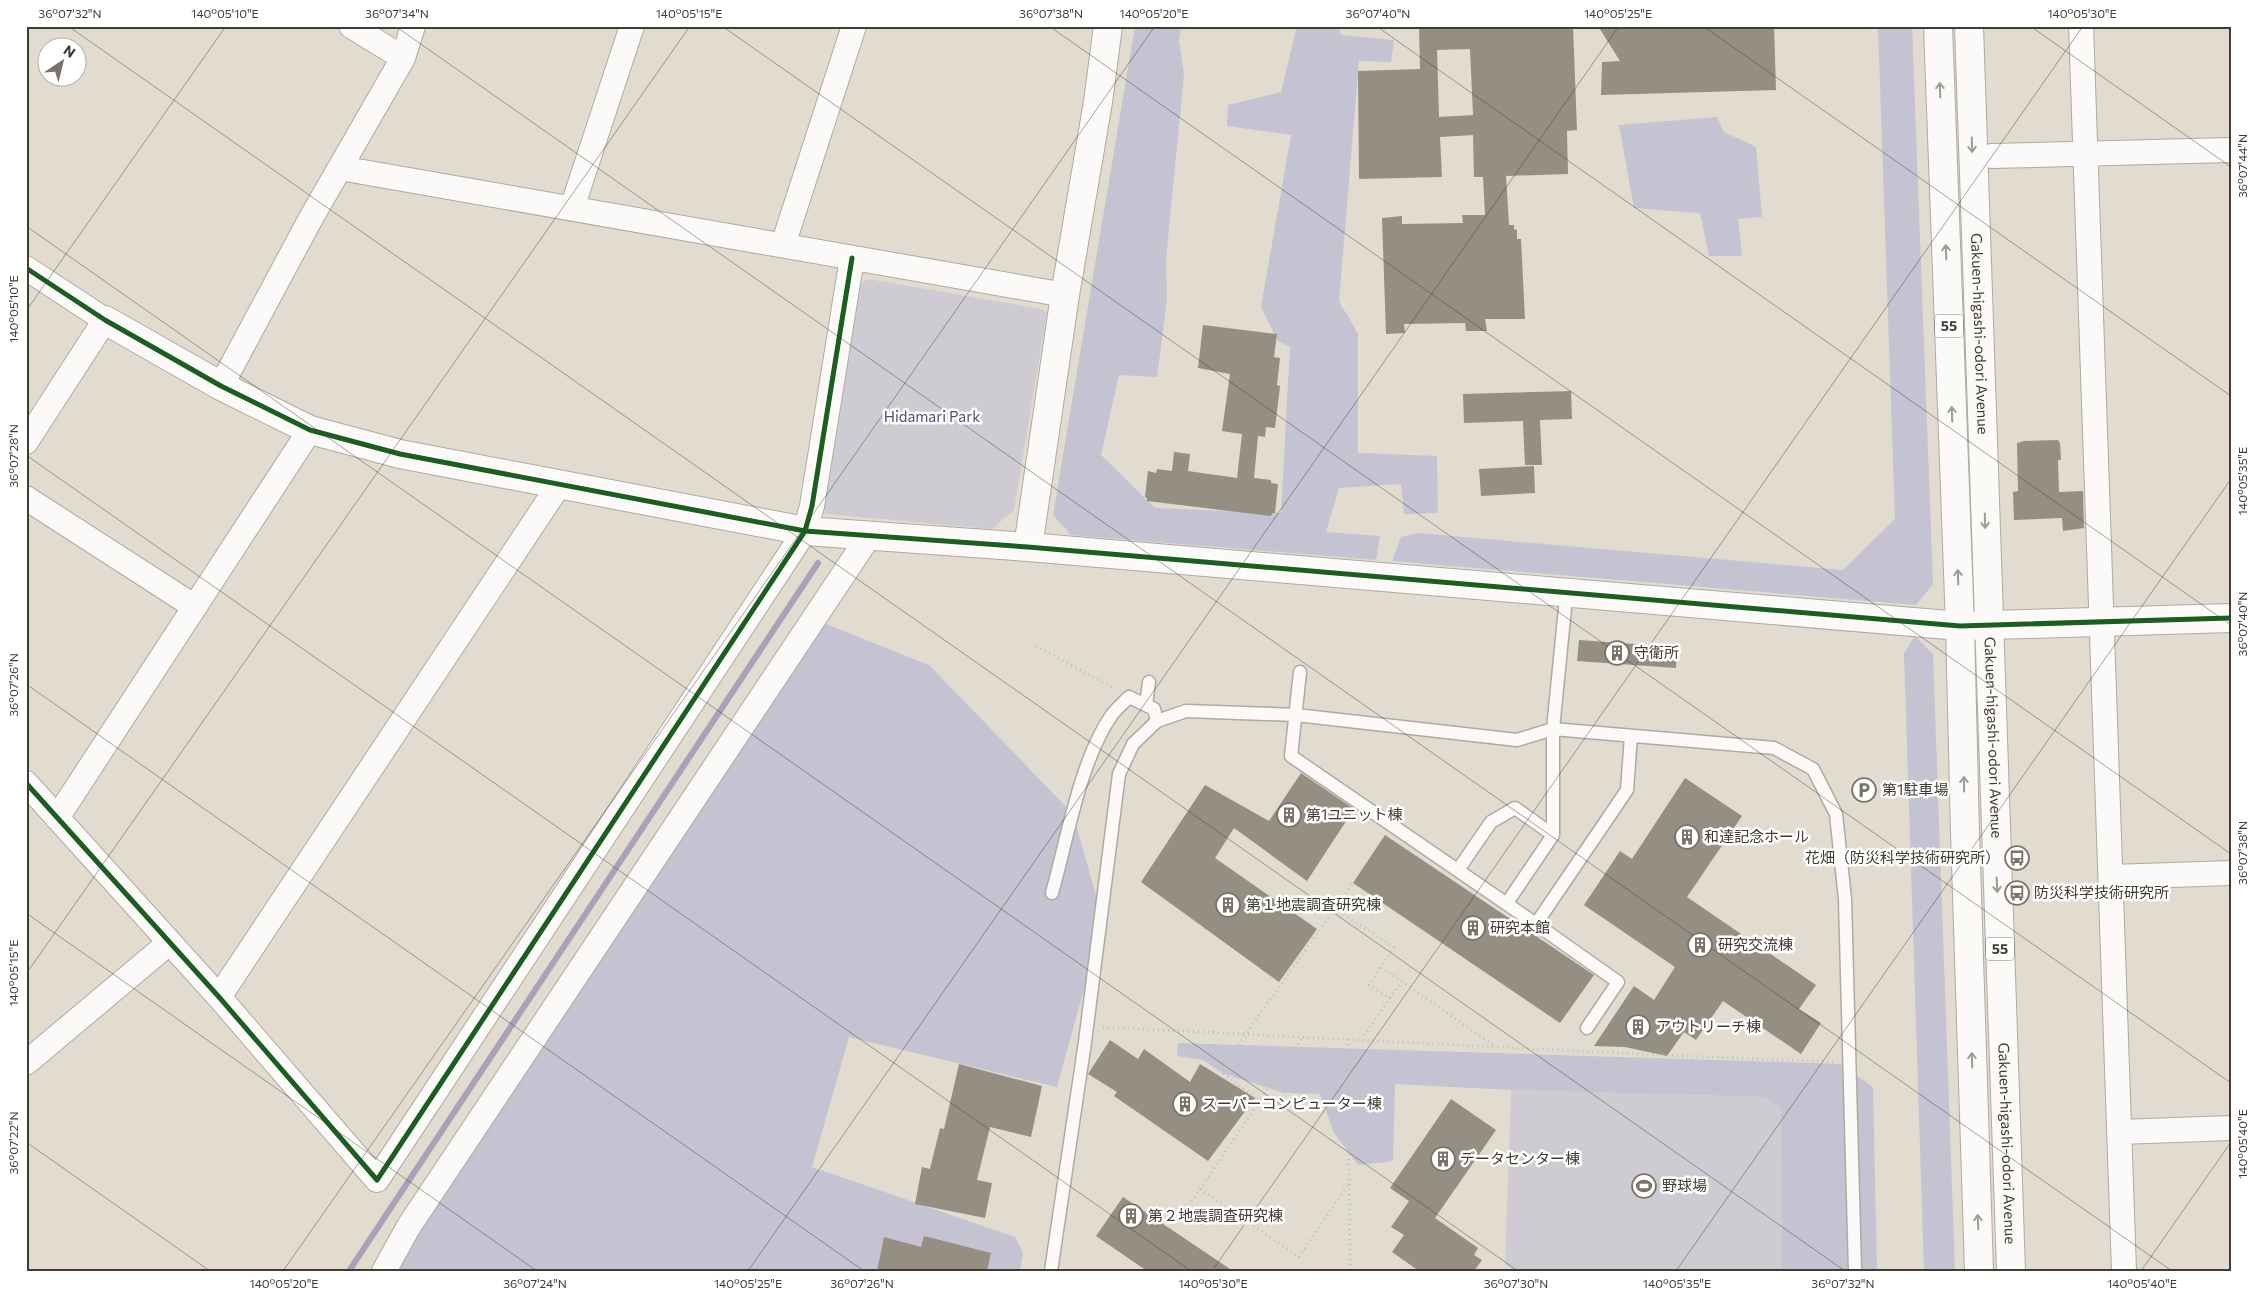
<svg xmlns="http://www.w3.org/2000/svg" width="2257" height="1297" viewBox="0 0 2257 1297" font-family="Commissioner,'Noto Sans JP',sans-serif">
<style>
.green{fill:#cecbd3}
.forest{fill:#c5c2d1}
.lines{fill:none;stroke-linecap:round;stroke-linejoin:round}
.stream{stroke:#a6a3b8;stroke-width:6}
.building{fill:#948e83;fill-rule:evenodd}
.service-casing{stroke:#aeaaa1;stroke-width:15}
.minor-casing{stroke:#aeaaa1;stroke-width:26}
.tertiary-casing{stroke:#aeaaa1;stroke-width:30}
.primary-casing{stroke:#aeaaa1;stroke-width:30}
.path{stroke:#c0bebb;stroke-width:3;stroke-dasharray:1 4;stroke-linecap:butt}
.service{stroke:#fbfaf8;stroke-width:12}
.minor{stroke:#fbfaf8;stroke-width:24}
.tertiary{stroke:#fbfaf8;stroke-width:28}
.primary{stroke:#fbfaf8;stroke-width:28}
.cycleway-casing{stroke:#fff;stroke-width:8}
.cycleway{stroke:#1b5e20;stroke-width:5}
.oneway{stroke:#9e9b96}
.ticks{fill:none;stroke:#403c33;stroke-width:1;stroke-opacity:0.45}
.labels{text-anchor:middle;stroke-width:5;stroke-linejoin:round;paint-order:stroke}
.shield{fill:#fff;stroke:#797670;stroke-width:1}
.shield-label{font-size:14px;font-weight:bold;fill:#403c33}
.street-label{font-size:15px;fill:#403c33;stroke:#fff}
.park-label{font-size:15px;fill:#4f4a7c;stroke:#fff}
.poi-label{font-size:15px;fill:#403c33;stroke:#fff;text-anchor:start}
.neatline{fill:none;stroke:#403c33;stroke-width:2}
.ticks-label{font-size:12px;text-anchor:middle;fill:#403c33}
</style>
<rect width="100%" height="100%" fill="#e2dcd0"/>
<path class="green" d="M 868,279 L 1042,309 L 1047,313 L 1014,510 L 992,529 L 826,514 L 820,502 L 858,286 Z
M 1511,1090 L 1764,1097 L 1781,1108 L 1782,1271 L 1514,1271 L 1505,1264 Z"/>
<path class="forest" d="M 1135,26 L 1181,26 L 1179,41 L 1184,75 L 1166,259 L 1167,299 L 1157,377 L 1119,375 L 1101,455 L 1155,508 L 1281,513 L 1290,347 L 1278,341 L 1261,307 L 1291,135 L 1227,126 L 1228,105 L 1281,92 L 1297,26 L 1339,26 L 1341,35 L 1394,40 L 1391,62 L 1359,61 L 1339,301 L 1358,334 L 1358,453 L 1437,456 L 1438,513 L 1404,514 L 1401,484 L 1339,488 L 1326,532 L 1380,536 L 1376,560 L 1071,535 L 1053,515 Z
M 1878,26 L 1912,26 L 1933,584 L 1916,605 L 1392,561 L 1401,537 L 1418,533 L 1843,570 L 1895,519 Z
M 1717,117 L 1724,132 L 1756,147 L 1762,217 L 1738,219 L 1742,256 L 1709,256 L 1700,213 L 1634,208 L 1619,125 Z
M 821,622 L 929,665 L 1073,814 L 1103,920 L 1057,1087 L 849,1037 L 812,1167 L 1015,1237 L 1023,1253 L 1020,1271 L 392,1271 Z
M 1915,636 L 1933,654 L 1955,1271 L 1924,1271 L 1904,653 Z
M 1178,1043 L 1840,1064 L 1873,1087 L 1877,1271 L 1782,1271 L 1781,1108 L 1764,1097 L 1511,1090 L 1395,1084 L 1393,1161 L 1358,1165 L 1334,1133 L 1320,1094 L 1284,1093 L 1222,1073 L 1203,1060 L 1177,1056 Z"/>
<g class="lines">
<path class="stream" d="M 349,1271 L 818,563"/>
</g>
<path class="building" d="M 1419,26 L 1573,26 L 1577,130 L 1567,131 L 1568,174 L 1506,176 L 1509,225 L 1514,225 L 1514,229 L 1517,230 L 1517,239 L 1521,239 L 1525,319 L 1485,319 L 1487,331 L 1466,331 L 1465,323 L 1404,324 L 1405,333 L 1386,334 L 1382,218 L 1402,216 L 1402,224 L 1463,223 L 1462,215 L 1485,215 L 1483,177 L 1474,177 L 1473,135 L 1440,137 L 1442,177 L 1359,179 L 1358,71 L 1420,69 ZM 1470,49 L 1473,115 L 1439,117 L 1437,50 Z
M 1598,26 L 1774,26 L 1776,90 L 1601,95 L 1602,62 L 1620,61 Z
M 1203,325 L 1277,334 L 1274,357 L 1280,358 L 1277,385 L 1280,386 L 1275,428 L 1266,427 L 1265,437 L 1258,436 L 1254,478 L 1271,480 L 1271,483 L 1278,484 L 1275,513 L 1272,513 L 1271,516 L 1147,501 L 1147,498 L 1145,497 L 1148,471 L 1156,473 L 1157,469 L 1172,471 L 1174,452 L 1190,454 L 1188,471 L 1237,478 L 1242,434 L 1222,431 L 1230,374 L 1198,368 Z
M 1571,391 L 1572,419 L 1540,420 L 1542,465 L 1525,465 L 1523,421 L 1464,423 L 1463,394 Z
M 2058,440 L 2060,443 L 2061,460 L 2058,460 L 2059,492 L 2083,491 L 2084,528 L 2063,531 L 2062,518 L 2014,520 L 2013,492 L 2018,491 L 2017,443 L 2024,441 Z
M 1534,466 L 1535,493 L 1481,496 L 1479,469 Z
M 1579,640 L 1677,647 L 1676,668 L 1577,661 Z
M 1301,773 L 1354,809 L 1307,881 L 1234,828 L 1215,858 L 1317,929 L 1279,982 L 1141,882 L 1205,785 L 1269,821 Z
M 1685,778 L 1742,816 L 1687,897 L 1816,985 L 1799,1009 L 1821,1023 L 1801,1054 L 1723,1001 L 1696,1040 L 1684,1032 L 1667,1056 L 1625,1047 L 1594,1046 L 1634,986 L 1654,1000 L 1675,967 L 1584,905 L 1620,851 L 1632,859 Z
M 1385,835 L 1594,975 L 1560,1023 L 1353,883 Z
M 1110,1040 L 1138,1059 L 1144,1049 L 1190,1082 L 1200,1064 L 1255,1098 L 1208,1161 L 1114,1096 L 1117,1092 L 1088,1074 Z
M 959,1064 L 1042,1086 L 1031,1137 L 990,1127 L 977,1180 L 992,1183 L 985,1218 L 915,1204 L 922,1167 L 930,1169 L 940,1128 L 944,1129 Z
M 1451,1099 L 1496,1130 L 1435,1218 L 1478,1248 L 1474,1255 L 1482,1260 L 1474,1271 L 1419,1271 L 1392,1252 L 1404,1235 L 1391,1227 L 1409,1201 L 1390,1188 Z
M 1123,1197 L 1233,1271 L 1147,1271 L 1096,1236 Z
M 924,1236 L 991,1253 L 987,1271 L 877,1271 L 884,1237 L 921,1247 Z"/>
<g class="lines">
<g class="service-casing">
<path id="service" d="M 1300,672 L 1291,756 L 1536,924 L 1627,790 L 1631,736
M 1146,705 L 1149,682
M 1458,870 L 1491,822 L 1515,808 L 1553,835
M 1052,893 C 1067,840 1080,761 1111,716 C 1116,709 1123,703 1129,697 L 1154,709 L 1157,721
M 1507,903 L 1553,835 L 1553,729 L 1565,608 L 1569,593
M 1536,924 L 1618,982 L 1587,1028
M 1051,1271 L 1085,1042 L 1119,774 L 1133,744 L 1157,721 L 1186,711 L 1296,715 L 1517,740 L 1553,729 L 1774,748 L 1813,769 L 1836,814 L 1845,899 L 1855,1271"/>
</g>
<g class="minor-casing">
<path id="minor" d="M 351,26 L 403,58
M 2081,26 L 2124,1271
M 1992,156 L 2231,150
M 340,168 L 1065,295
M 572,208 L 632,26
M 783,245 L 854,26
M 26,268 L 105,320 L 26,442
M 221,386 L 311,218 L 403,58 L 413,26
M 26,498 L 195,607
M 26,783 L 219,997 L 377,1180 L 805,531 L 812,506 L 852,258
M 57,818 L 310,430
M 2111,877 L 2231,873
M 219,997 L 559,485
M 26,1063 L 169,943
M 2119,1132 L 2231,1128
M 384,1271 L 409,1226 L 869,536"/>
</g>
<g class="tertiary-casing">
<path id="tertiary" d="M 105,320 L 221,386 L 310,430 L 400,454 L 805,531 L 1028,547 L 1960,626 L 2231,618
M 1028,547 L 1065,295 L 1098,102 L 1108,26"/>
</g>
<g class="primary-casing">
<g id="primary">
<path d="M 1938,26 L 1960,626 L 1965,832 L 1979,1271"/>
<path id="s1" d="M 1969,26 L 2011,1271"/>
</g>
</g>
<path class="path" d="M 1036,646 L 1115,689
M 1335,909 L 1394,947 L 1369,985 L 1390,998 L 1362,1039
M 1381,967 L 1493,1045
M 1390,998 L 1402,982
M 1103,1027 C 1347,1039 1590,1053 1834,1062
M 1348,1039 L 1350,1271
M 1260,1101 L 1222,1073 L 1246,1034 L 1353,883
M 1200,1189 L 1299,1257 L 1349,1183
M 1186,1210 L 1303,1037"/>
<use href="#service" class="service"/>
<use href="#minor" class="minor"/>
<use href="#tertiary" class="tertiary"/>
<use href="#primary" class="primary"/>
<g class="cycleway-casing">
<path id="cycleway" d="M 26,268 L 105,320 L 221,386 L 310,430 L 400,454 L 805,531 L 1028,547 L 1960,626 L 2231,618
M 26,783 L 219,997 L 377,1180 L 805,531 L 812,506 L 852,258"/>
</g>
<use href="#cycleway" class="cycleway"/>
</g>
<defs><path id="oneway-shaft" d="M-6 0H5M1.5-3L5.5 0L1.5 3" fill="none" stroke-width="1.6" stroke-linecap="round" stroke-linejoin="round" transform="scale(1.25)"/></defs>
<g class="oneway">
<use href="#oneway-shaft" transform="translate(1940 90) rotate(-92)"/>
<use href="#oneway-shaft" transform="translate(1972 145) rotate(88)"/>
<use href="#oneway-shaft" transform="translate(1946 252) rotate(-92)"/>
<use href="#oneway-shaft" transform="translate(1952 414) rotate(-92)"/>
<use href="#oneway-shaft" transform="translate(1985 521) rotate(88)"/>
<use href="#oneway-shaft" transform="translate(1958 577) rotate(-92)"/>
<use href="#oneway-shaft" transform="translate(1964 784) rotate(-91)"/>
<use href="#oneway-shaft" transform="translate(1997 885) rotate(88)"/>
<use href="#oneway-shaft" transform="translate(1972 1060) rotate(-92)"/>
<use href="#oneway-shaft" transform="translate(1978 1222) rotate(-92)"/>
</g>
<path class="ticks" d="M 68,26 L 1845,1271M 395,26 L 2172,1271M 722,26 L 2231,1083M 1049,26 L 2231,854M 1376,26 L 2231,625M 1703,26 L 2231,396M 2030,26 L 2231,167M 26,226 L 1518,1271M 26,311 L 226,26M 26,455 L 1191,1271M 26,684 L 864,1271M 26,913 L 537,1271M 26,974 L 690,26M 26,1142 L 210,1271M 283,1271 L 1155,26M 748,1271 L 1619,26M 1212,1271 L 2083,26M 1676,1271 L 2231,479M 2141,1271 L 2231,1142"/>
<defs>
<g id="building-ring" transform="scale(1.25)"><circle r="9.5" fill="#fff" stroke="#79746a" stroke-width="1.5"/><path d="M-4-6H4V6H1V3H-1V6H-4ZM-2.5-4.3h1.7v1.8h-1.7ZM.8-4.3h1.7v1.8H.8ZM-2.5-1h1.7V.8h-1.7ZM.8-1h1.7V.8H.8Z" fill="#79746a"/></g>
<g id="parking-ring" transform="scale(1.25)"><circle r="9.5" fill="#fff" stroke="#79746a" stroke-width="1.5"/><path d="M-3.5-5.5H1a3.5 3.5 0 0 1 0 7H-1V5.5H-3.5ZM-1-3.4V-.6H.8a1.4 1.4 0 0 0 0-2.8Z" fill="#79746a"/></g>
<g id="bus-ring" transform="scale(1.25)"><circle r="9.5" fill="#fff" stroke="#79746a" stroke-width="1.5"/><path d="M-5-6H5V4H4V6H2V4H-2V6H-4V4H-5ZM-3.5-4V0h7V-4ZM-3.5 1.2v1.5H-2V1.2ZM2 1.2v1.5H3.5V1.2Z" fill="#79746a"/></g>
<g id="stadium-ring" transform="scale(1.25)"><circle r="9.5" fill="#fff" stroke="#79746a" stroke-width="1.5"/><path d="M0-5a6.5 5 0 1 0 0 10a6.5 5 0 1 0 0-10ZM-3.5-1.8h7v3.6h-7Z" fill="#79746a"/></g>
</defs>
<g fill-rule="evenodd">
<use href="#building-ring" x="1617" y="653"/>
<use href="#parking-ring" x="1864" y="790"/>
<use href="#building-ring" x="1289" y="815"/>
<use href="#building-ring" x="1687" y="837"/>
<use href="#bus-ring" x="2017" y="858"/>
<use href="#bus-ring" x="2017" y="893"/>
<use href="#building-ring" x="1228" y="905"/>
<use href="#building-ring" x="1473" y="928"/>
<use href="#building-ring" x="1700" y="945"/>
<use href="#building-ring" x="1638" y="1027"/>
<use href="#building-ring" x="1185" y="1104"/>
<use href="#building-ring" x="1443" y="1159"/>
<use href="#stadium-ring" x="1644" y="1186"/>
<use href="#building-ring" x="1131" y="1216"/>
</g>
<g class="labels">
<g class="shield">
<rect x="1935" y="314.5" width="28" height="23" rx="4"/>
<rect x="1986" y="937.5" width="28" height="23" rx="4"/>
</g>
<g class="shield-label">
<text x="1949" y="331">55</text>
<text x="2000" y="954">55</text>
</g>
<g class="street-label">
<text dy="5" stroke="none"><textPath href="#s1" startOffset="308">Gakuen-higashi-odori Avenue</textPath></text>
<text dy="5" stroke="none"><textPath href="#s1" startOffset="712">Gakuen-higashi-odori Avenue</textPath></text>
<text dy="5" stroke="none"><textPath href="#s1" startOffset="1118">Gakuen-higashi-odori Avenue</textPath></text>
</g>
<g class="park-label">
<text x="932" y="422">Hidamari Park</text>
</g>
<g class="poi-label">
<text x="1634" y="658">守衛所</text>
<text x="1882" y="795">第1駐車場</text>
<text x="1306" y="820">第1ユニット棟</text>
<text x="1704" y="842">和達記念ホール</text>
<text x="2000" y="863" text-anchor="end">花畑（防災科学技術研究所）</text>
<text x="2034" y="898">防災科学技術研究所</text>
<text x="1246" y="910">第１地震調査研究棟</text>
<text x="1490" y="933">研究本館</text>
<text x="1718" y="950">研究交流棟</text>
<text x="1656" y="1032">アウトリーチ棟</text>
<text x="1202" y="1109">スーパーコンピューター棟</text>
<text x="1460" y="1164">データセンター棟</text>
<text x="1662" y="1191">野球場</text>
<text x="1148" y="1221">第２地震調査研究棟</text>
</g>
</g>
<rect width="2257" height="1297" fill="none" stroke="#ffffff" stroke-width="55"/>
<g transform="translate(62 62) rotate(35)"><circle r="24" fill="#ffffff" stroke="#b3b1ad"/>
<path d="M0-4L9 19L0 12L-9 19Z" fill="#79746a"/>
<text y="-8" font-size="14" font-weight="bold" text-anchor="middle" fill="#403c33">N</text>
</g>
<rect x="28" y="28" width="2202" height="1242" class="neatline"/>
<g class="ticks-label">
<text x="70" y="18">36°07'32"N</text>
<text x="225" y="18">140°05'10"E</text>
<text x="397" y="18">36°07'34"N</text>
<text x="689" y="18">140°05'15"E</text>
<text x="1051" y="18">36°07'38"N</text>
<text x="1154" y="18">140°05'20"E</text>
<text x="1378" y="18">36°07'40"N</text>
<text x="1618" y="18">140°05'25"E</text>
<text x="2082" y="18">140°05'30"E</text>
<text transform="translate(2243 166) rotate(-90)" y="4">36°07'44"N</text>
<text transform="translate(14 309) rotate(-90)" y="4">140°05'10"E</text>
<text transform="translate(14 456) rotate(-90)" y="4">36°07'28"N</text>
<text transform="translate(2243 481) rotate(-90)" y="4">140°05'35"E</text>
<text transform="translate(2243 624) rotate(-90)" y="4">36°07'40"N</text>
<text transform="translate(14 685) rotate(-90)" y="4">36°07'26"N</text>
<text transform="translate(2243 853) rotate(-90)" y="4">36°07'38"N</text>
<text transform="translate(14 973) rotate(-90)" y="4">140°05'15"E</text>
<text transform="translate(14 1143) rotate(-90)" y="4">36°07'22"N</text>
<text transform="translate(2243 1144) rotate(-90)" y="4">140°05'40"E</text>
<text x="284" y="1288">140°05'20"E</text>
<text x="535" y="1288">36°07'24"N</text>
<text x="748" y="1288">140°05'25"E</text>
<text x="862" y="1288">36°07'26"N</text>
<text x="1213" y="1288">140°05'30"E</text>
<text x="1516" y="1288">36°07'30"N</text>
<text x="1677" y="1288">140°05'35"E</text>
<text x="1843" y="1288">36°07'32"N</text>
<text x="2142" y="1288">140°05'40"E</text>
</g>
</svg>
